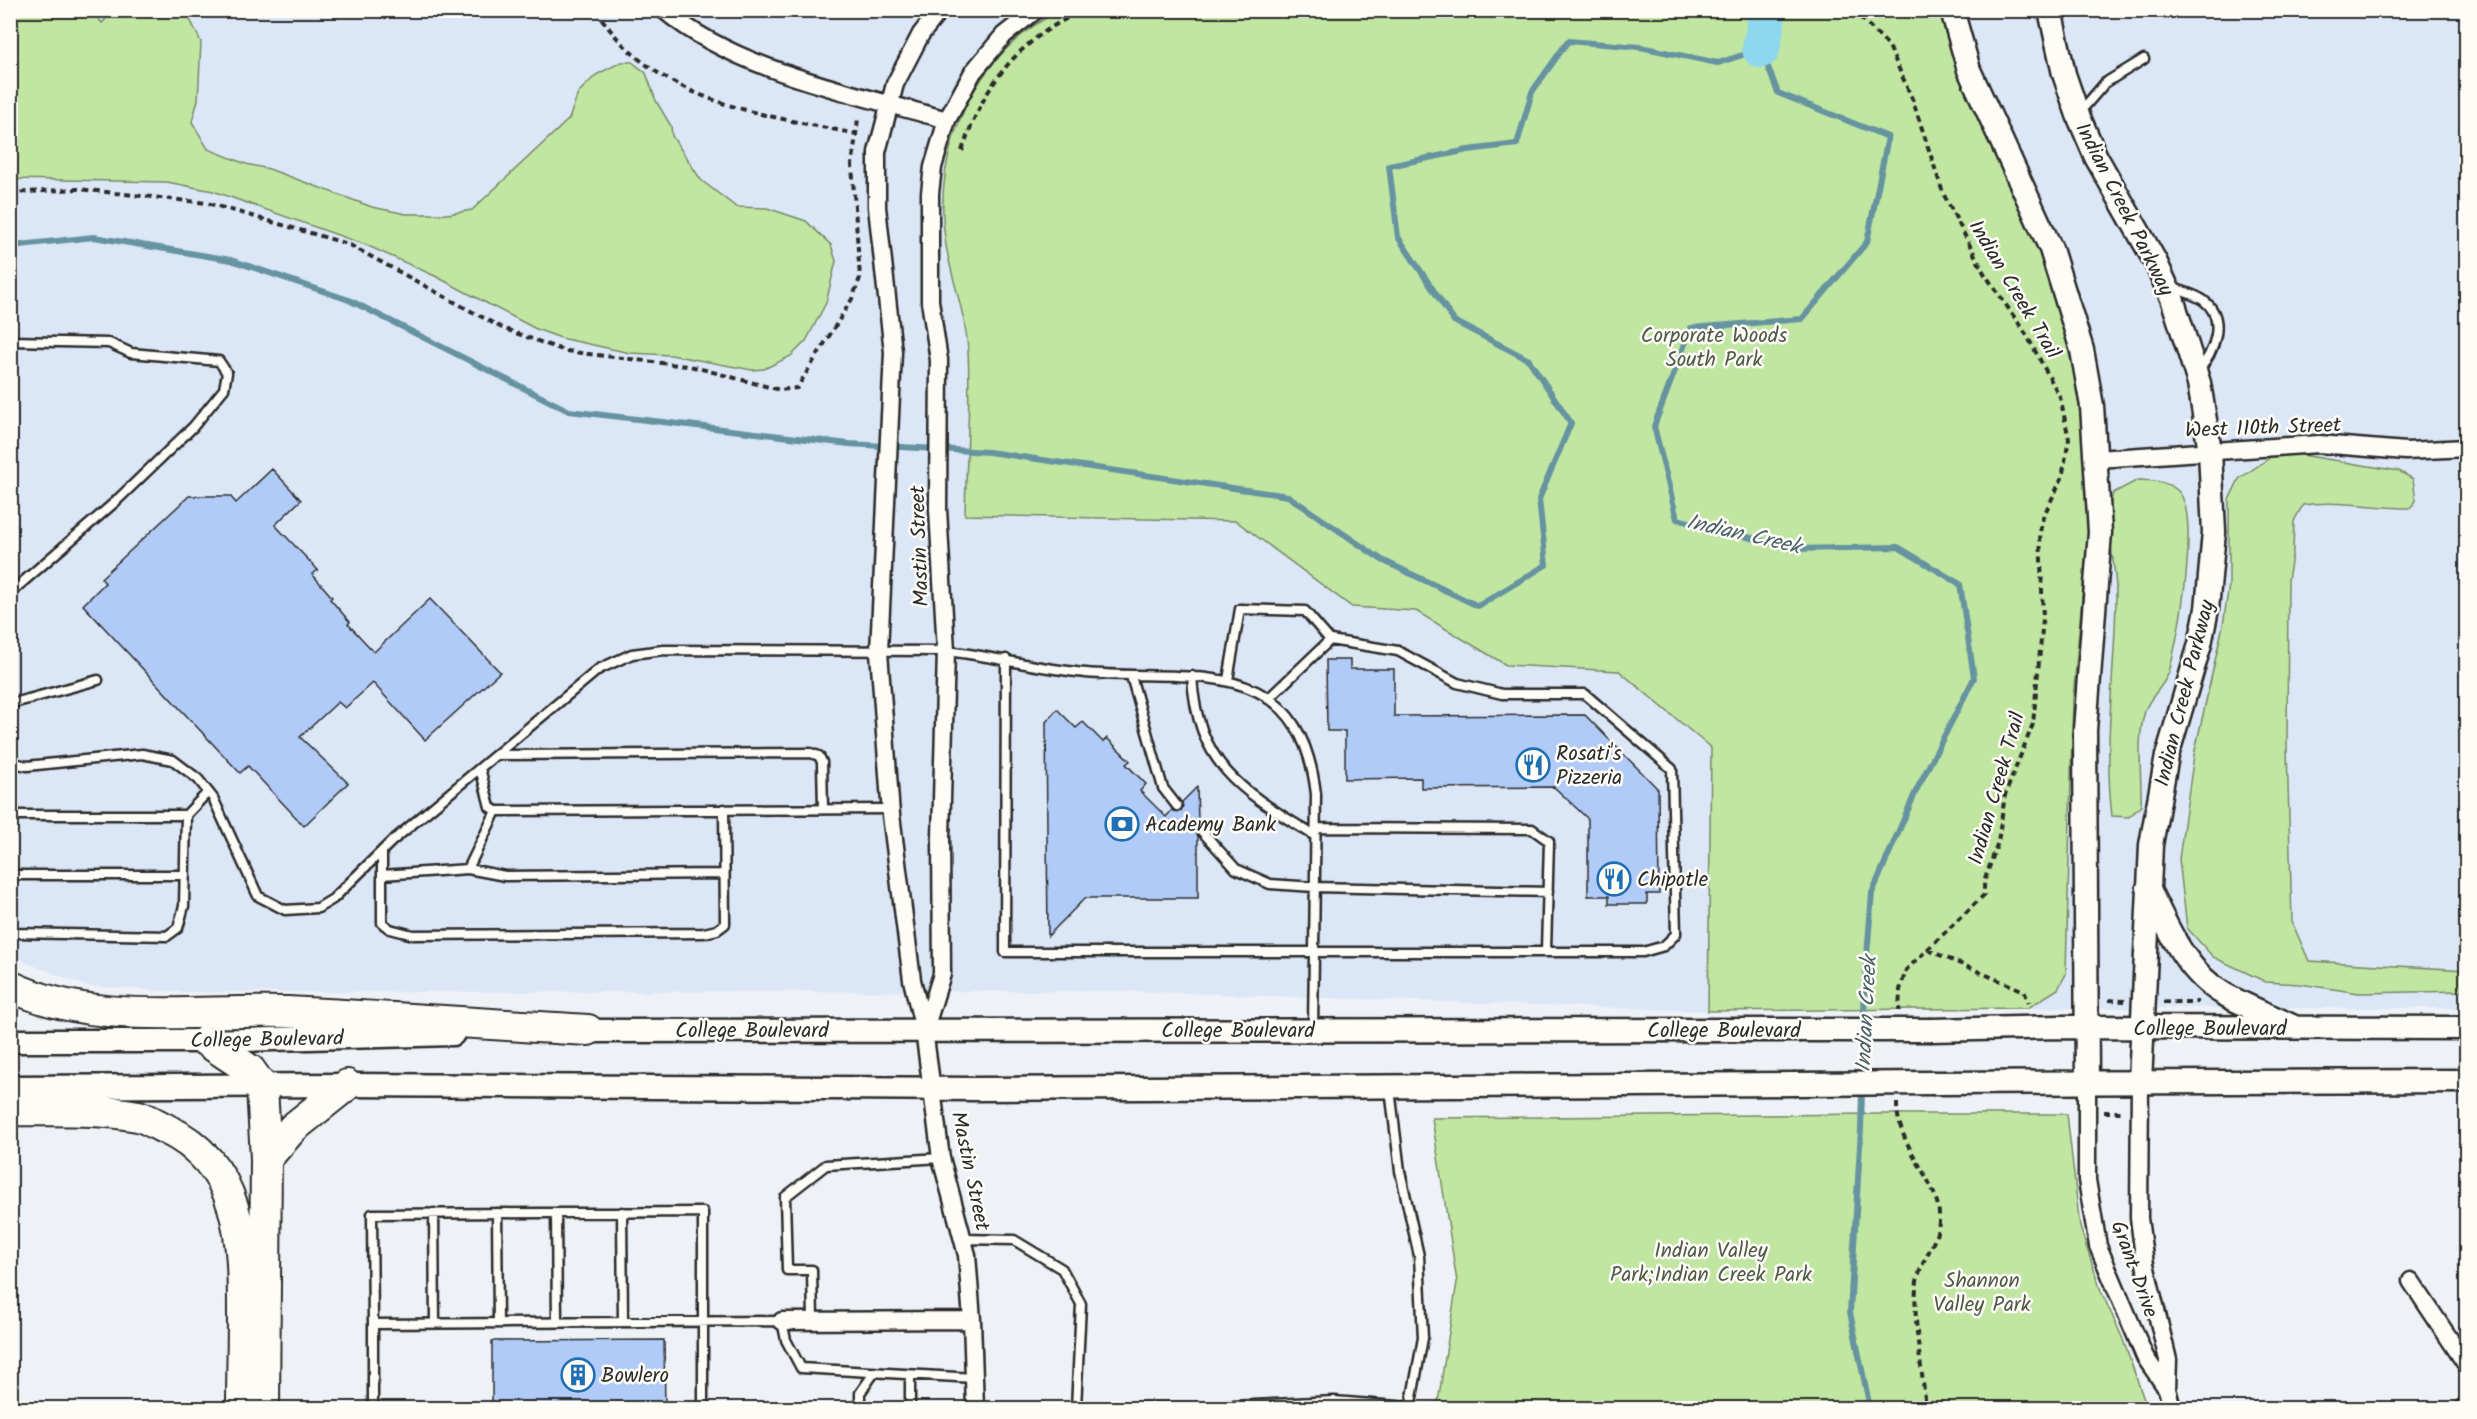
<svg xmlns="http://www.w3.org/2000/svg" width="2477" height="1419" viewBox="0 0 2477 1419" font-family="Kalam,sans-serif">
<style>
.built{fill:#dbe6f7}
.green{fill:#c0e6a1;stroke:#768866;stroke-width:1.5}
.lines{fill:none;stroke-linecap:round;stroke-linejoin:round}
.stream{stroke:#6693a0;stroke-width:6}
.river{stroke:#8dd8ee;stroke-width:38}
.building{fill:#b0cbf8;stroke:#2b2b2b;stroke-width:1.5}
.lane-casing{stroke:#2b2b2b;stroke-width:13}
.street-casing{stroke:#2b2b2b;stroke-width:21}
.secondary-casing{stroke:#2b2b2b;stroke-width:27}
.highway-casing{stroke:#2b2b2b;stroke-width:34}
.path{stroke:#2b2b2b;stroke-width:4;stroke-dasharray:6 4.5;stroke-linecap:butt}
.lane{stroke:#fdfcf7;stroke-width:8}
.street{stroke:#fdfcf7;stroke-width:16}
.secondary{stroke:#fdfcf7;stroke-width:22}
.highway{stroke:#fdfcf7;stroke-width:30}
.secondary-bridge-casing{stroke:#2b2b2b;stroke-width:27;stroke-linecap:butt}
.secondary-bridge{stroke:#fdfcf7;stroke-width:22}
.labels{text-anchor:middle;stroke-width:5;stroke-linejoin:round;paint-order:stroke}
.street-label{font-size:21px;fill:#2b2b2b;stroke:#fdfcf7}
.park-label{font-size:21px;fill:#505a48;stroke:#fdfcf7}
.poi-label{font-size:21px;fill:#2b2b2b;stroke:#fdfcf7;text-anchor:start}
.water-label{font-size:22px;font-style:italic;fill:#485f66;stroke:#fdfcf7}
</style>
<rect width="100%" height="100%" fill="#eef2f7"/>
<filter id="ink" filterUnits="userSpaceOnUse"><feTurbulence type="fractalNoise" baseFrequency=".0167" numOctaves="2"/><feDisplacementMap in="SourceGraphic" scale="12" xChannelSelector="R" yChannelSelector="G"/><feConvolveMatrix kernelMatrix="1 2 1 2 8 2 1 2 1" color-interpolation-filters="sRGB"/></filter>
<g filter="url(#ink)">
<path class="built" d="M 10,11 L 2466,11 L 2466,1008 L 2028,1008 L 1708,1011 L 1126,991 L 185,992 L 87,986 L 27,963 L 10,952 Z"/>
<path class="green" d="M 11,10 L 92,11 L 102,23 L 113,11 L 186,11 L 201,42 L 198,100 L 192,122 L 208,149 L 246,164 L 269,169 L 372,207 L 406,214 L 448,214 L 472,210 L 569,119 L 578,93 L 596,75 L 621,62 L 632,62 L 646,73 L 656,101 L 671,126 L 672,136 L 701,180 L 736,207 L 767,208 L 806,221 L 831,245 L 836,261 L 826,303 L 806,341 L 791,356 L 764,369 L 752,370 L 671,355 L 630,353 L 561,338 L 536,329 L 435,276 L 366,245 L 213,191 L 167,182 L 11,179 Z
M 1060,10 L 1941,11 L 1952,52 L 1975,113 L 2030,226 L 2057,303 L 2075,377 L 2086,457 L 2088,532 L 2073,698 L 2066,974 L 2058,989 L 2028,1008 L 1708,1011 L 1711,748 L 1619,671 L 1506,665 L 1416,611 L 1352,607 L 1236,521 L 965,515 C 966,461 971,405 968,351 C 966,313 950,276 945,239 C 932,147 976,52 1060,10 Z
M 2296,454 L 2399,471 L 2413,479 L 2416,501 L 2410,508 C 2374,508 2339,500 2303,505 L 2294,521 L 2293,550 L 2288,580 L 2287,749 L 2292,922 L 2309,961 L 2466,970 L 2466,991 L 2359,993 L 2300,984 L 2266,982 L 2213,957 L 2187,928 L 2179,859 L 2194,755 L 2223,625 L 2229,585 L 2229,500 L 2239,479 L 2271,457 Z
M 2138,480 C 2152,480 2166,481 2177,490 C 2202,511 2178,641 2169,672 C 2164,687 2149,697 2145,711 C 2136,741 2142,775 2141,806 L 2129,817 L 2112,816 C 2103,741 2116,667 2116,592 C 2116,557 2102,528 2113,493 Z
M 1872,1114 L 2067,1114 L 2080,1227 L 2101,1291 L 2122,1337 L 2147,1408 L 1437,1408 L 1457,1282 L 1432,1118 Z"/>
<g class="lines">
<path class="stream" d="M 10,246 L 94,237 L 231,260 L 349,300 L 569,411 L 849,444 L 989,452 L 1288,496 L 1382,560 L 1478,606 L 1546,565 L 1539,499 L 1571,423 L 1529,360 L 1454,321 L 1398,237 L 1389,166 L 1468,150 L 1517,144 L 1532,92 L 1568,41 L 1640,47 L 1718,63 L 1761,49 L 1778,93 L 1888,137 L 1867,242 L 1802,319 L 1691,328 L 1654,426 L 1677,519 L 1794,549 L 1898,547 L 1960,584 L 1974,678 L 1916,791 L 1872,893 L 1865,980 L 1861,1129 L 1850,1312 L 1870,1408"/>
<path class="river" d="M 1761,49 L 1768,10"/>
</g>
<path class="building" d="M 272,469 L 301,500 L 275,525 L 318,570 L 312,574 L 332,597 L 330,599 L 350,622 L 348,624 L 374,652 L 430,599 L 500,672 L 425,740 L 373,683 L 345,708 L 338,702 L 300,737 L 348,783 L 304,826 L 248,766 L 240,773 L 83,605 L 105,583 L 101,578 L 189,496 L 230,496 L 236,503 Z
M 1326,660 L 1350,660 L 1350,669 L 1394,669 L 1394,716 L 1585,715 L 1658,789 L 1659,894 L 1647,894 L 1647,904 L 1609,904 L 1609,896 L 1588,896 L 1588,819 L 1554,787 L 1421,788 L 1421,778 L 1345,779 L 1345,731 L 1327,731 Z
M 1057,709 L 1076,728 L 1083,722 L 1103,742 L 1107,738 L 1130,761 L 1126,764 L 1146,784 L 1140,791 L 1166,817 L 1172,810 L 1181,811 L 1182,802 L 1197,787 L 1198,821 L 1192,828 L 1198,836 L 1198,898 L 1085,898 L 1048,936 L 1046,722 Z
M 664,1340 L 665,1408 L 492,1408 L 492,1341 Z"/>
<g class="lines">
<g class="lane-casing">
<path id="lane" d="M 2080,112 L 2105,83 L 2144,59
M 2171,287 C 2181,291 2194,294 2203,300 C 2228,318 2214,354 2197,372
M 10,341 L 109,343 L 131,353 L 219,361 L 227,373 L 224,389 L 193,427 L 114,503 L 10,593
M 1006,659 L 1005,952 L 1643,952 L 1664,946 L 1676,934 L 1672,769 L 1585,694 L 1502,694 L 1457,683 L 1398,651 L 1330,640 L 1268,699
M 1131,676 L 1163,788 L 1177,806
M 1192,676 C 1197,767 1244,792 1315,836
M 1228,680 L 1240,609 L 1305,611 L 1330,640
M 10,704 L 98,680
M 496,755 L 811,753 L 819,756 L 822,762 L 823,809
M 10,762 L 27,766 L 142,754 L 173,760 L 198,779 L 213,798 L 258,896 L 285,910 L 318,908 L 333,899 L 391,842 L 599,669 L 632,654 L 663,650 L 946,651 C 993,656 1039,669 1086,673 C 1190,682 1299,650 1316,794 L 1313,1030
M 480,768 L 490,807 L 496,811 L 890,809
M 10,815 L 186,815
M 1198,827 L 1236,869 L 1270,884 L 1314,887 L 1548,892
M 1316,828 L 1532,829 L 1549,841 L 1546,951
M 382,852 L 382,923 L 390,929 L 413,935 L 704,933 L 717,930 L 725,924 L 724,809
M 468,869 L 496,811
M 10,875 L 185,875
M 382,875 L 468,869 L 505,876 L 724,874
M 10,930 L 15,933 L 167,936 L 178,928 L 184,906 L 186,815 L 208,792
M 1390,1089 L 1400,1171 L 1419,1256 L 1423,1338 L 1410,1408
M 622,1212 L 623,1322
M 434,1213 L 435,1323
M 497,1213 L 498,1323
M 556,1213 L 557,1322
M 962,1239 L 1014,1240 L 1062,1269 L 1081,1304 L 1076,1408
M 813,1321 L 812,1270 L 787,1270 L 785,1197 L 826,1165 L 941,1158
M 373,1324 L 373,1408
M 910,1376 L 910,1408
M 703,1408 L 703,1212 L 372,1214 L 373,1324 L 782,1321 L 786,1340 L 801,1368 L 974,1378
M 860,1408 L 860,1393 L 874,1373
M 1076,1408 L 1189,1408 L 1334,1401 L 1410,1407"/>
</g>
<g class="street-casing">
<path id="street" d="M 664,10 C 736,71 857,94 947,120
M 940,10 L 921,34 L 895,84 L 877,152 L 877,207 L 893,352 L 879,652 L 891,815 L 912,980 L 924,1030 L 941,1158 L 967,1255 L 972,1320 L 975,1408
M 2097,459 L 2319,444 L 2406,451 L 2466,448
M 925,1029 L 942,974 L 941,837 L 946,651 L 938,509 L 939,360 L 930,301 L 930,193 L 933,167 L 947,120 L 973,72 L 1004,35 L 1036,10
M 2087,1083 L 2087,1180 L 2098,1246 L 2145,1357 L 2167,1389
M 2140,1083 L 2139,1218 L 2145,1264 L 2168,1360 L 2167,1389 L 2172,1408
M 2411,1281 L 2466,1364
M 782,1321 L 972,1320
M 2463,1408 L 2466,1406"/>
</g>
<g class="secondary-casing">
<path id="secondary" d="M 1952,10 L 1969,70 L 2051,249 L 2082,350 L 2092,406 L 2100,532 L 2085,730 L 2087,1083
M 2050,10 L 2064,74 L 2078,115 L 2096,157 L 2155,261 L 2172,298 L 2199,383 L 2210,451 L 2214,532 L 2207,609 L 2200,644 L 2167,756 L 2151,845 L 2140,1083
M 2148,888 C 2167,926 2185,972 2224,994 C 2245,1006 2269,1015 2292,1026
M 1932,1030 L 2059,1027 L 2466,1028
M 573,1031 L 1798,1030
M 10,1041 L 206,1041 L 453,1034
M 1934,1083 L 2466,1081
M 10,1087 L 347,1085 L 976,1089 L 1793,1084"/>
</g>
<g class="highway-casing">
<path id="highway" d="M 10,986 C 96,1027 196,1009 288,1012 C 388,1017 488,1024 588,1030
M 206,1041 L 250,1070 L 262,1087 L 266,1159 L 264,1408
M 10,1110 C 52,1111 97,1108 138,1116 C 147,1118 157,1125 166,1129 C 242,1165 243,1240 243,1313 C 243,1345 242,1377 242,1408
M 266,1159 L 293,1128 L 347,1085"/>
</g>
<path class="path" d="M 596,10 C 655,103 757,113 856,134
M 1853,10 L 1889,46 L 1913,101 L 1943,193 L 1984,273 L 2026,334 L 2060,397 L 2069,439 L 2062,478 L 2043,517 L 2040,532 L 2043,619 L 2033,724 L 2005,795 L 1998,842 L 1984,882 L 1984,895 L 1906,970 L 1900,990 L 1899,1011
M 962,151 C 984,84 1017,40 1084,10
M 10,193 L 78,189 L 207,203 L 348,244 L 502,328 L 565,351 L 694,367 L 780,390 L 797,388 L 852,299 L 860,278 L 852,165 L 858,119
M 1928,950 L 2024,991 L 2029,1003
M 2109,1000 L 2125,1001
M 2163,1002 L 2198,1002
M 1897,1103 C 1896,1148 1942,1182 1939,1221 C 1938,1241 1923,1258 1918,1277 C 1910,1307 1923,1375 1926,1408
M 2104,1112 L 2123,1112"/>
<use href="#lane" class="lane"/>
<use href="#street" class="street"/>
<use href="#secondary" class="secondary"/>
<use href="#highway" class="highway"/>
<g class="secondary-bridge-casing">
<path id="secondary-bridge" d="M 1798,1030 L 1932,1030
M 1793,1084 L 1934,1083"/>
</g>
<use href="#secondary-bridge" class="secondary-bridge"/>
</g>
</g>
<defs>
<g id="restaurant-ring" transform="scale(1.725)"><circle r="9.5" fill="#fdfcf7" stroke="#1f6fb2" stroke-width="1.5"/><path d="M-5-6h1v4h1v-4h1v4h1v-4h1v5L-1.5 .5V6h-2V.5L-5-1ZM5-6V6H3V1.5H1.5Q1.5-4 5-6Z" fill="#1f6fb2"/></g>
<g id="bank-ring" transform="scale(1.725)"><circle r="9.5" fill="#fdfcf7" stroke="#1f6fb2" stroke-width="1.5"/><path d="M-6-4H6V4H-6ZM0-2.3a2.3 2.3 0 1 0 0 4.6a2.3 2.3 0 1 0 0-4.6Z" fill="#1f6fb2"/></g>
<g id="building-ring" transform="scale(1.725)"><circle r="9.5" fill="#fdfcf7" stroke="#1f6fb2" stroke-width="1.5"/><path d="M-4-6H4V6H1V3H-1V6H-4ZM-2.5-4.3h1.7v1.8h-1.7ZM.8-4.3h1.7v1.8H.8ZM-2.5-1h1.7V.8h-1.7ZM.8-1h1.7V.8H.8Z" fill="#1f6fb2"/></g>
</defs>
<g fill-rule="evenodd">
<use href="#restaurant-ring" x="1533" y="765"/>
<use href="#bank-ring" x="1122" y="824"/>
<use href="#restaurant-ring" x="1614" y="879"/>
<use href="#building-ring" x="578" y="1375"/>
</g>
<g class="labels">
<g class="street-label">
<text transform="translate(2125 209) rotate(63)" y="7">Indian Creek Parkway</text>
<text transform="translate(2015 289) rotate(59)" y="7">Indian Creek Trail</text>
<text transform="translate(2263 427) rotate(-2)" y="7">West 110th Street</text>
<text transform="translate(919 546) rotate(-92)" y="7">Mastin Street</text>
<text transform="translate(2184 693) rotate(-76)" y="7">Indian Creek Parkway</text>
<text transform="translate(1996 788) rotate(-74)" y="7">Indian Creek Trail</text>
<text x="2210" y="1035">College Boulevard</text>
<text x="752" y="1037">College Boulevard</text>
<text x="1238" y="1037">College Boulevard</text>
<text x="1724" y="1037">College Boulevard</text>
<text transform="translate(267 1039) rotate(-1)" y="7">College Boulevard</text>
<text transform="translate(971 1171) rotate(78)" y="7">Mastin Street</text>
<text transform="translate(2135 1269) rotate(70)" y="7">Grant Drive</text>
</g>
<g class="park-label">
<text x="1714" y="342">Corporate Woods<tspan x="1714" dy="24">South Park</tspan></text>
<text x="1711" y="1257">Indian Valley<tspan x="1711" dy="24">Park;Indian Creek Park</tspan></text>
<text x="1982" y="1287">Shannon<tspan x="1982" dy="24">Valley Park</tspan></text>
</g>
<g class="poi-label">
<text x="1556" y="760">Rosati's<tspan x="1556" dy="24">Pizzeria</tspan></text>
<text x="1145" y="831">Academy Bank</text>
<text x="1637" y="886">Chipotle</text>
<text x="601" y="1382">Bowlero</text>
</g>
<g class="water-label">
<text transform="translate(1744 533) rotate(13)" y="8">Indian Creek</text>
<text transform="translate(1865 1014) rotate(-87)" y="8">Indian Creek</text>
</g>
</g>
<rect width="2477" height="1419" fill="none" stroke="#fdfcf7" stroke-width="36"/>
<rect x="18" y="18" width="2441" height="1383" fill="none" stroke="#2b2b2b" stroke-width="2" filter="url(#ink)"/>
</svg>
